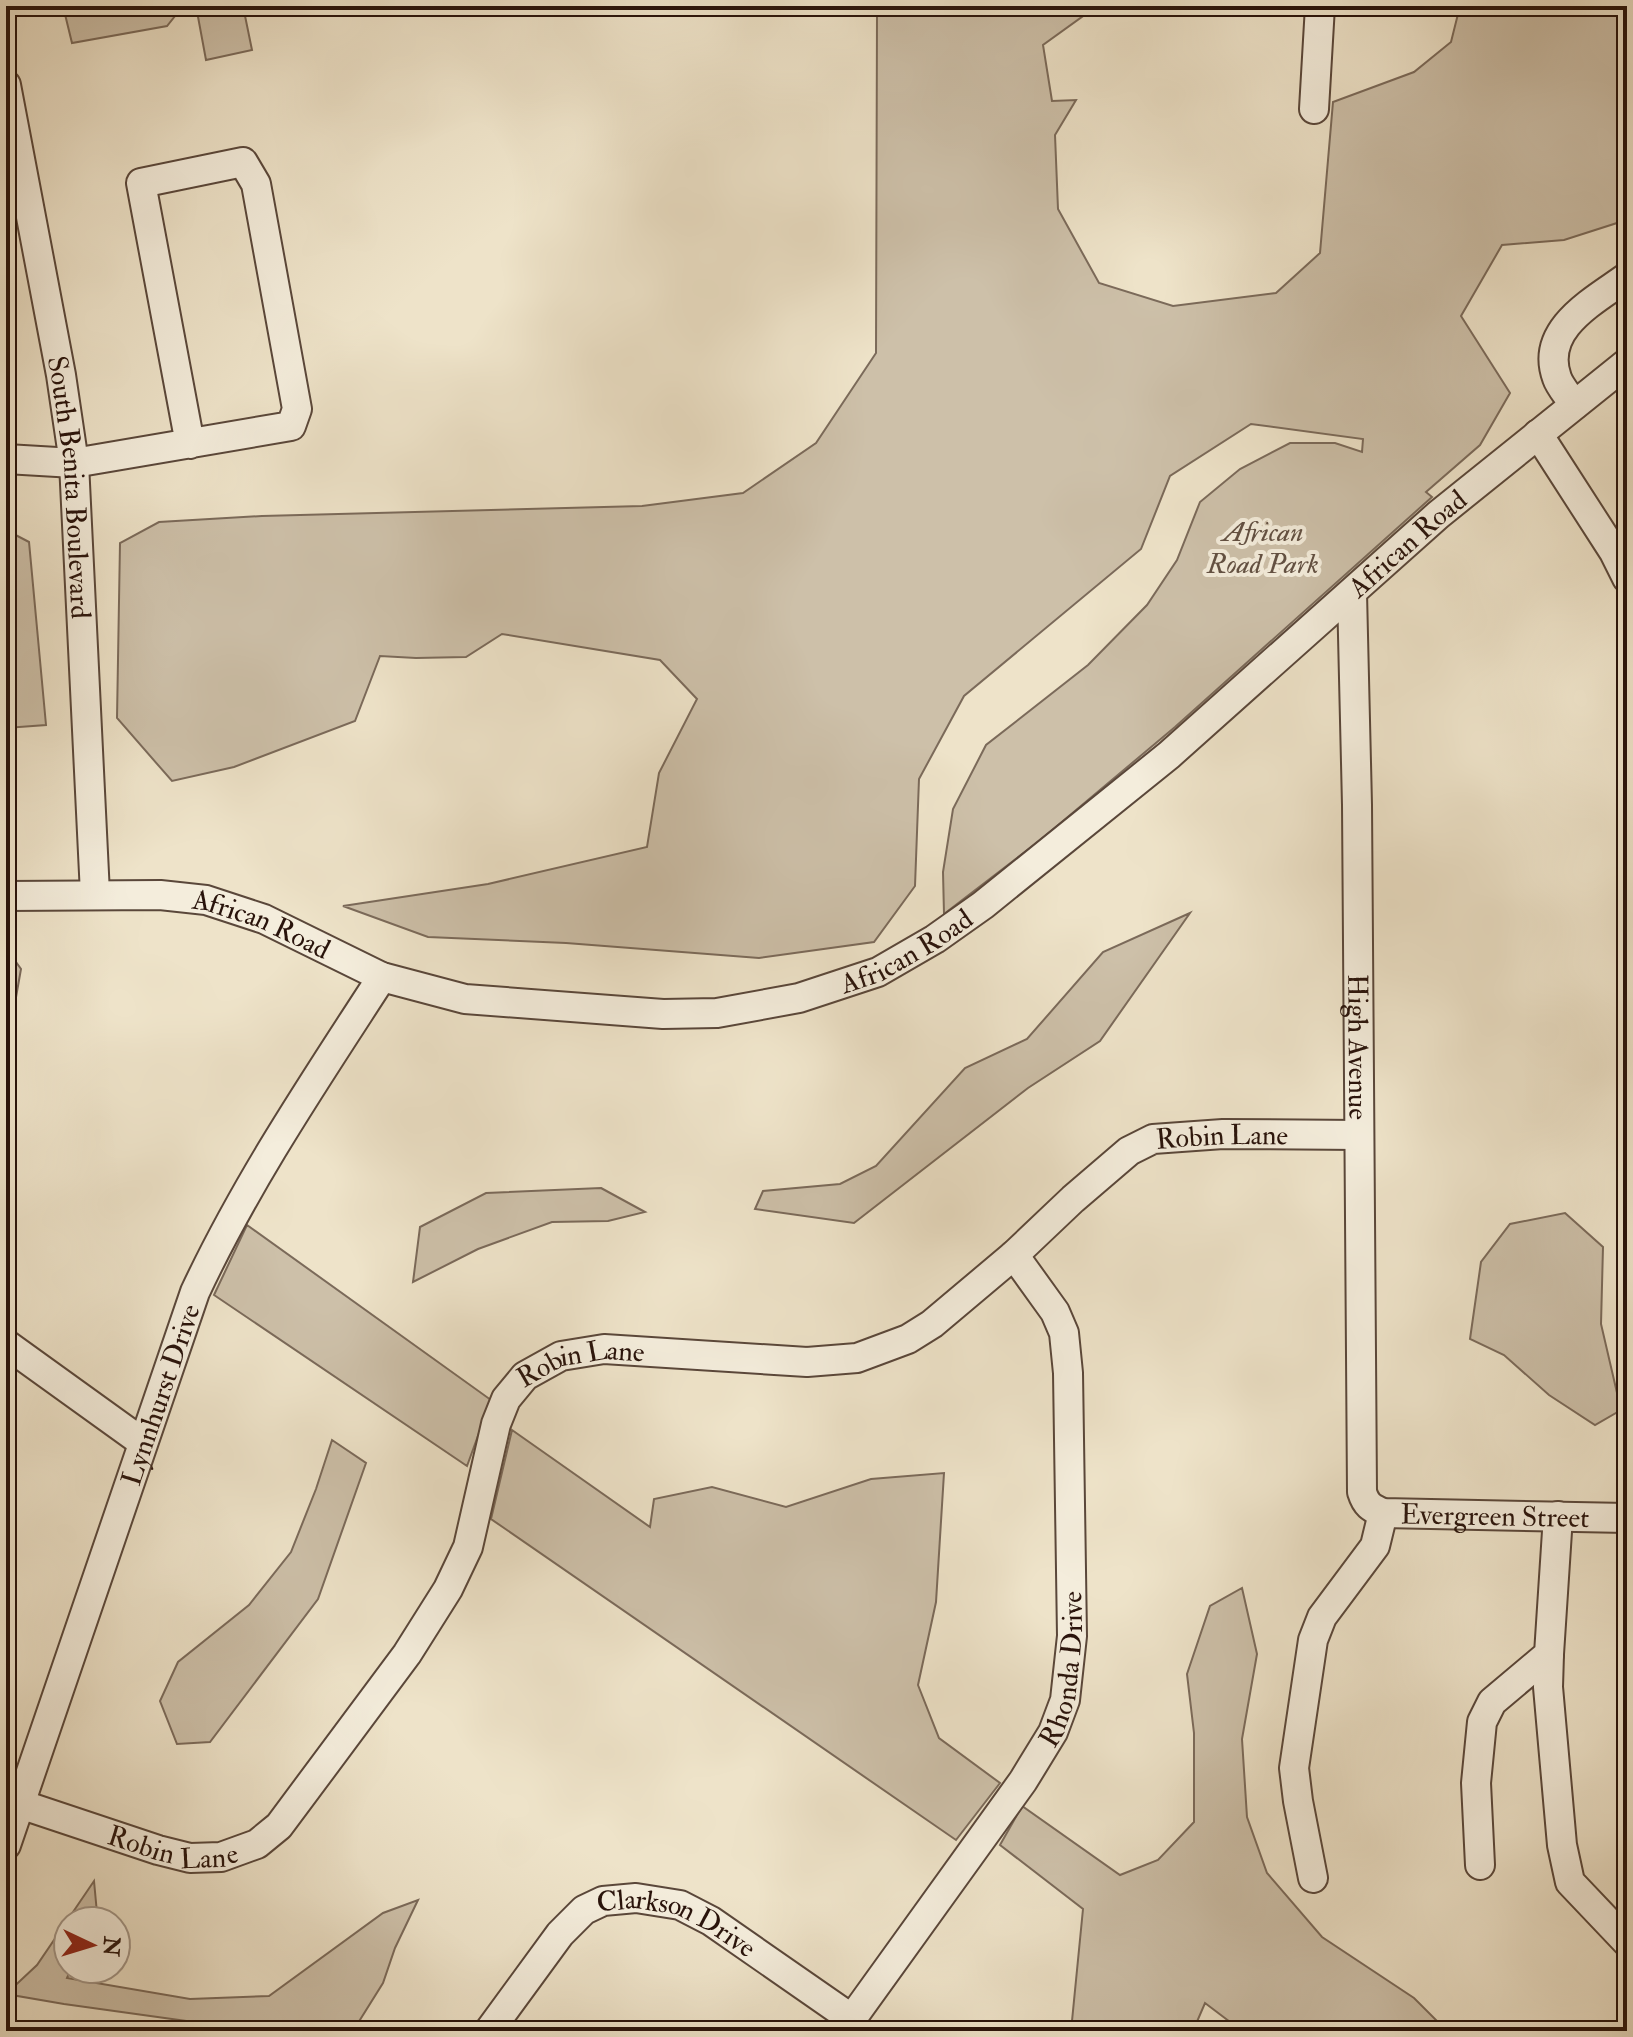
<svg xmlns="http://www.w3.org/2000/svg" width="1633" height="2037" viewBox="0 0 1633 2037" font-family="'IM FELL Double Pica',serif">
<style>
.green{fill:#cdc0a9;stroke:#7b6a5a;stroke-width:2}
.lines{fill:none;stroke-linecap:round;stroke-linejoin:round}
.minor-casing{stroke:#5a473a;stroke-width:32}
.minor{stroke:#f4eddc;stroke-width:28}
.labels{text-anchor:middle;stroke-width:8;stroke-linejoin:round;paint-order:stroke}
.street-label{font-size:28px;fill:#29130b;stroke:#f4eddc}
.park-label{font-size:28px;font-style:italic;fill:#625042;stroke:#f4eddc}
</style>
<rect width="100%" height="100%" fill="#eee3c9"/>
<filter id="stains"><feTurbulence type="fractalNoise" baseFrequency=".0025" numOctaves="4"/><feColorMatrix values="0 0 0 0 .2 0 0 0 0 .09 0 0 0 0 .02 0 0 0 .5 -.17"/></filter>
<radialGradient id="worn" r=".72"><stop offset=".6" stop-color="#630" stop-opacity="0"/><stop offset="1" stop-color="#630" stop-opacity=".3"/></radialGradient>
<path class="green" d="M 63,6 L 173,6 L 175,16 L 167,26 L 72,43 Z
M 196,6 L 243,6 L 252,50 L 206,60 Z
M 872,6 L 1092,6 L 1090,11 L 1043,45 L 1052,101 L 1076,100 L 1055,135 L 1058,209 L 1099,283 L 1173,306 L 1276,293 L 1320,253 L 1333,102 L 1414,72 L 1451,42 L 1460,6 L 1627,6 L 1627,215 L 1620,222 L 1564,240 L 1502,245 L 1461,316 L 1510,393 L 1480,445 L 1426,492 L 1432,497 L 1175,727 L 1038,842 L 944,914 L 943,872 L 953,809 L 986,745 L 1088,665 L 1147,605 L 1177,560 L 1200,502 L 1240,469 L 1290,443 L 1335,443 L 1362,452 L 1363,439 L 1251,424 L 1170,476 L 1141,549 L 964,696 L 919,779 L 915,886 L 874,942 L 759,958 L 566,943 L 428,937 L 343,906 L 488,884 L 647,847 L 659,773 L 697,699 L 660,660 L 502,634 L 466,657 L 416,658 L 380,656 L 355,721 L 234,767 L 172,781 L 117,718 L 120,543 L 159,522 L 262,516 L 642,506 L 743,493 L 816,443 L 876,353 L 877,15 Z
M 6,530 L 29,542 L 46,725 L 6,728 Z
M 1190,913 L 1100,1041 L 1028,1088 L 854,1223 L 755,1209 L 763,1191 L 840,1184 L 876,1166 L 965,1068 L 1027,1039 L 1103,952 Z
M 6,948 L 21,969 L 15,1003 L 6,1002 Z
M 601,1188 L 645,1212 L 608,1221 L 552,1222 L 478,1249 L 413,1282 L 420,1227 L 486,1193 Z
M 1565,1213 L 1603,1247 L 1601,1324 L 1621,1410 L 1595,1425 L 1549,1395 L 1504,1355 L 1470,1339 L 1481,1262 L 1510,1224 Z
M 247,1225 L 491,1400 L 467,1466 L 214,1295 Z
M 512,1430 L 650,1527 L 654,1499 L 712,1487 L 786,1507 L 871,1479 L 944,1473 L 936,1602 L 918,1685 L 939,1738 L 1000,1783 L 956,1840 L 491,1519 Z
M 332,1440 L 366,1463 L 318,1599 L 210,1742 L 177,1744 L 160,1701 L 178,1662 L 249,1605 L 291,1552 L 316,1489 Z
M 1242,1588 L 1257,1654 L 1242,1739 L 1247,1817 L 1267,1873 L 1322,1937 L 1414,1998 L 1447,2031 L 1242,2031 L 1205,2003 L 1193,2031 L 1073,2031 L 1072,2021 L 1083,1909 L 1000,1845 L 1022,1806 L 1120,1875 L 1158,1860 L 1194,1822 L 1194,1733 L 1187,1674 L 1210,1606 Z
M 94,1881 L 97,1913 L 93,1921 L 68,1921 L 68,1969 L 71,1969 L 67,1978 L 190,1999 L 269,1996 L 383,1913 L 418,1900 L 395,1948 L 383,1983 L 353,2031 L 226,2031 L 215,2025 L 64,2004 L 6,1994 L 37,1965 Z"/>
<g class="lines">
<g class="minor-casing">
<g id="minor">
<path id="s1" d="M 6,85 L 61,375 L 74,463 L 95,894"/>
<path d="M 1314,109 L 1320,6"/>
<path d="M 1574,405 C 1569,396 1560,387 1557,378 C 1539,329 1594,301 1627,277"/>
<path d="M 1538,434 L 1614,552 L 1627,578"/>
<path d="M 6,459 L 74,463 L 291,426 L 297,409 L 256,184 L 243,162 L 141,183 L 190,444"/>
<path id="s2" d="M 1352,593 L 1357,805 L 1362,1492 C 1366,1505 1371,1508 1383,1513 L 1627,1518"/>
<path id="s3" d="M 6,896 L 160,895 L 206,900 L 264,919 L 382,977 L 465,999 L 663,1014 L 717,1013 L 799,998 L 878,972 L 935,939 L 983,905 L 1169,755 L 1438,515 L 1627,363"/>
<path d="M 6,1344 L 142,1442"/>
<path d="M 1549,1654 L 1548,1687 L 1562,1845 L 1570,1882 L 1627,1942"/>
<path id="s4" d="M 20,1804 L 158,1850 L 190,1858 L 221,1857 L 257,1844 L 279,1826 L 407,1654 L 448,1589 L 468,1547 L 496,1424 L 506,1399 L 525,1376 L 561,1356 L 604,1349 L 807,1362 L 857,1358 L 908,1339 L 932,1324 L 1014,1255 L 1073,1199 L 1129,1151 L 1153,1139 L 1223,1134 L 1359,1135"/>
<path id="s5" d="M 6,1845 L 195,1292 C 247,1181 316,1079 382,977"/>
<path d="M 1480,1865 L 1476,1783 L 1482,1722 L 1492,1702 L 1549,1654 L 1558,1516"/>
<path d="M 1313,1878 L 1298,1801 L 1294,1768 L 1313,1640 L 1322,1617 L 1375,1546 L 1383,1513"/>
<path id="s6" d="M 489,2031 L 560,1934 L 584,1910 L 603,1901 L 636,1898 L 680,1905 L 711,1921 L 852,2019"/>
<path id="s7" d="M 843,2031 L 1023,1781 L 1053,1732 L 1065,1700 L 1072,1636 L 1068,1373 L 1064,1333 L 1055,1312 L 1014,1255"/>
</g>
</g>
<use href="#minor" class="minor"/>
</g>
<g class="labels">
<g class="street-label">
<text dy="10" stroke="none"><textPath href="#s1" startOffset="408">South Benita Boulevard</textPath></text>
<text dy="10" stroke="none"><textPath href="#s3" startOffset="1580">African Road</textPath></text>
<text dy="10" stroke="none"><textPath href="#s3" startOffset="260">African Road</textPath></text>
<text dy="10" stroke="none"><textPath href="#s3" startOffset="932">African Road</textPath></text>
<text dy="10" stroke="none"><textPath href="#s2" startOffset="454">High Avenue</textPath></text>
<text dy="10" stroke="none"><textPath href="#s4" startOffset="1576">Robin Lane</textPath></text>
<text dy="10" stroke="none"><textPath href="#s4" startOffset="856">Robin Lane</textPath></text>
<text dy="10" stroke="none"><textPath href="#s5" startOffset="476">Lynnhurst Drive</textPath></text>
<text dy="10" stroke="none"><textPath href="#s2" startOffset="1042">Evergreen Street</textPath></text>
<text dy="10" stroke="none"><textPath href="#s7" startOffset="430">Rhonda Drive</textPath></text>
<text dy="10" stroke="none"><textPath href="#s4" startOffset="160">Robin Lane</textPath></text>
<text dy="10" stroke="none"><textPath href="#s6" startOffset="254">Clarkson Drive</textPath></text>
</g>
<g class="park-label">
<text x="1263" y="541">African<tspan x="1263" dy="32">Road Park</tspan></text>
</g>
</g>
<rect width="1633" height="2037" fill="none" stroke="#eee3c9" stroke-width="32"/>
<rect x="8" y="8" width="1617" height="2021" fill="none" stroke="#29130b" stroke-width="4"/>
<rect x="16" y="16" width="1601" height="2005" fill="none" stroke="#29130b" stroke-width="2"/>
<g transform="translate(92 1945) rotate(94)"><circle r="38" fill="#f4eddc" stroke="#a39688" stroke-width="2"/>
<path d="M0-6L14 30L0 20L-14 30Z" fill="#8f2418"/>
<text y="-12" font-size="22" font-weight="bold" text-anchor="middle" fill="#29130b">N</text>
</g>
<rect width="100%" height="100%" filter="url(#stains)"/>
<rect width="100%" height="100%" fill="url(#worn)"/>
</svg>
